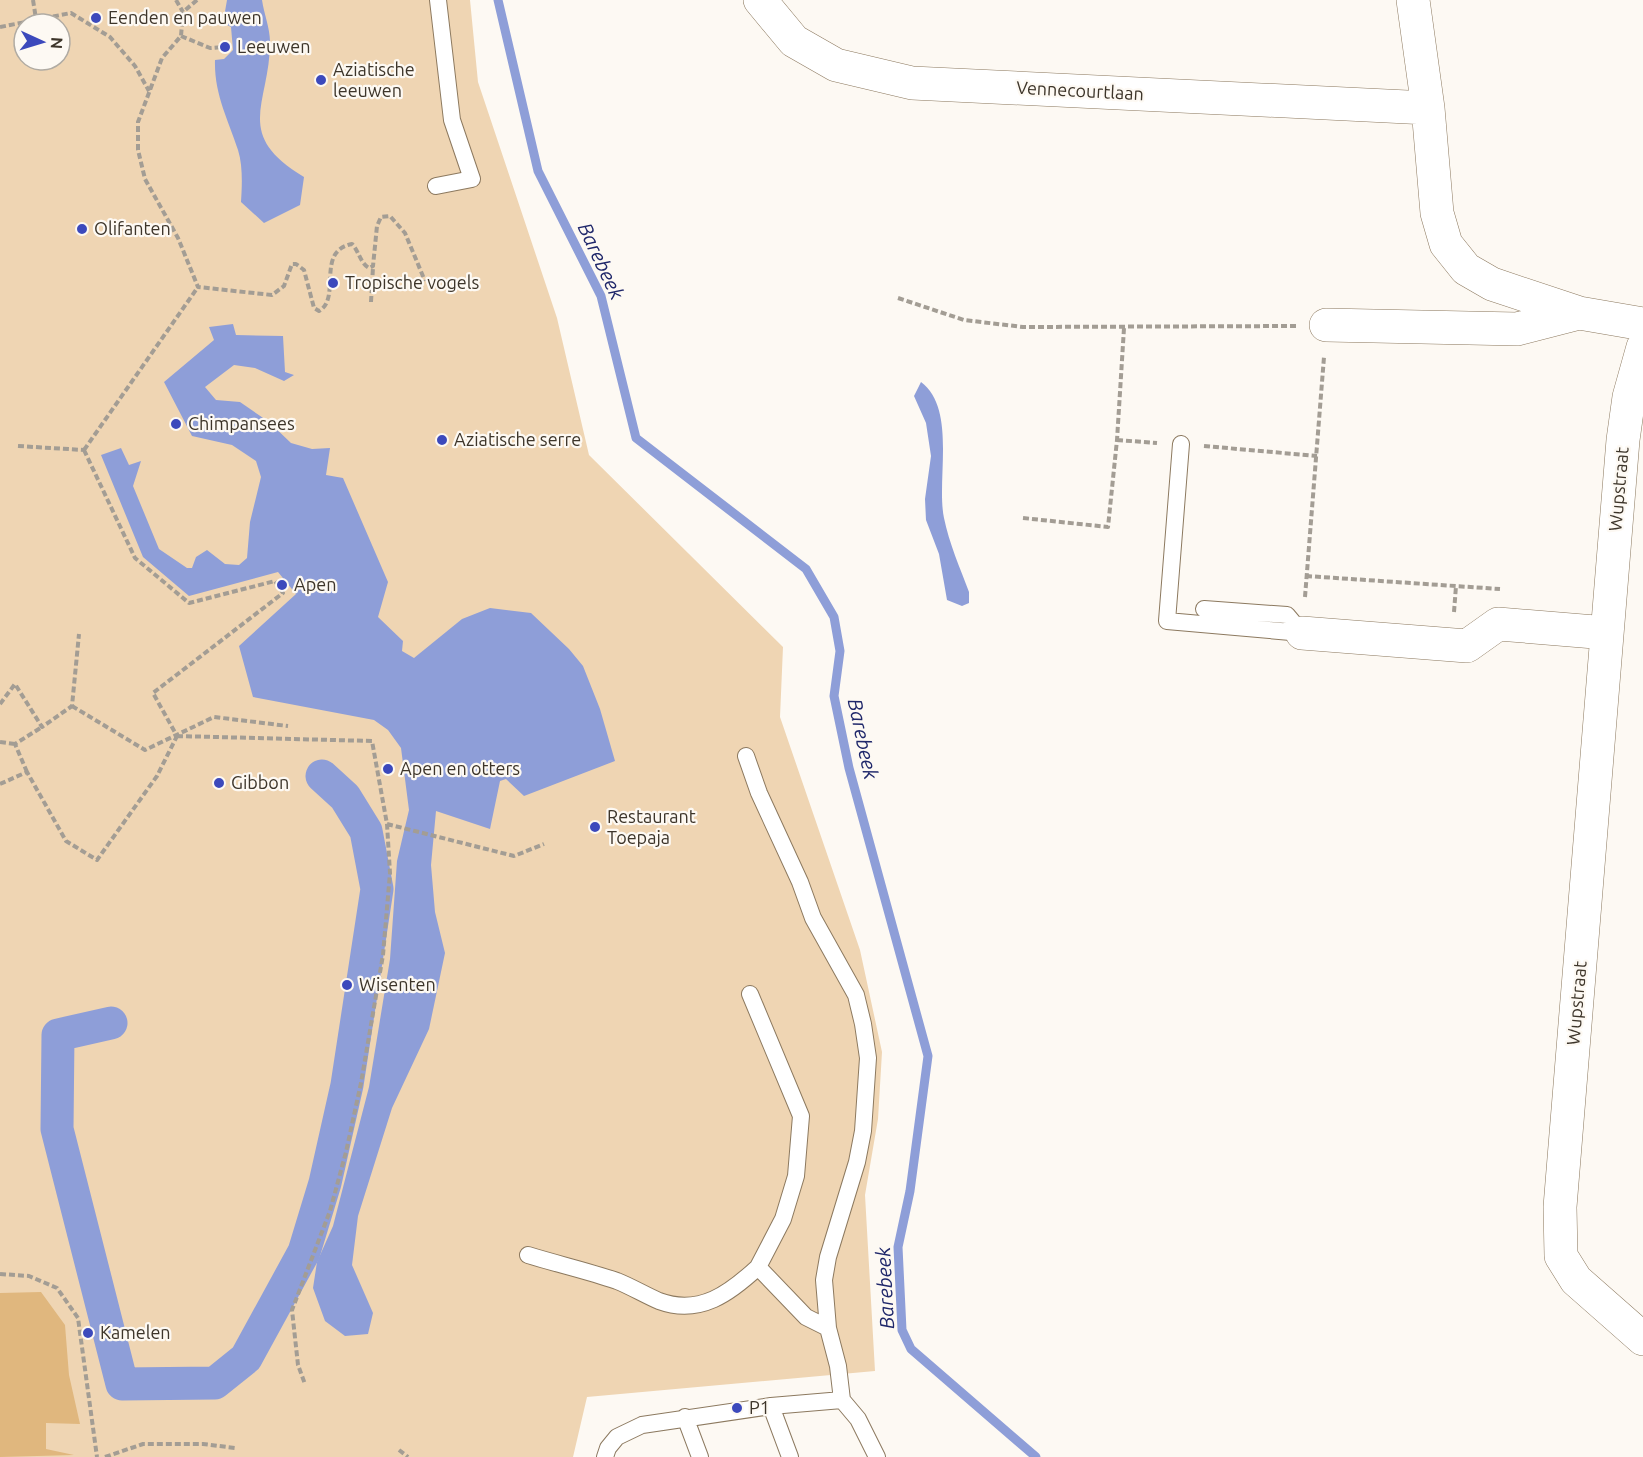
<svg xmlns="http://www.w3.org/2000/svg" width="1643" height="1457" viewBox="0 0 1643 1457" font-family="Ubuntu,sans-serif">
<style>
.green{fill:#efd5b3;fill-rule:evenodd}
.forest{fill:#e0b77e}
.water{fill:#8e9ed8}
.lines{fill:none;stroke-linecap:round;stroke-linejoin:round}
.stream{stroke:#8e9ed8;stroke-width:9}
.canal{stroke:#8e9ed8;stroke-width:33}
.lane-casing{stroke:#8c795f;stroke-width:18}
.street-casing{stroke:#8c795f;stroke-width:34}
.path{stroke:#a39d94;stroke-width:4;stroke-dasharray:6 3;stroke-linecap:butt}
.lane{stroke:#fff;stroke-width:16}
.street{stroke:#fff;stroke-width:33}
.path-bridge{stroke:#a39d94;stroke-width:4;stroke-dasharray:6 3;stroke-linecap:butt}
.poi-dot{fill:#3c49bc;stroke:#fdf9f3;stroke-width:2}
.labels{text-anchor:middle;stroke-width:4.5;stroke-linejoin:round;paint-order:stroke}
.poi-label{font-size:18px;fill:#3d352a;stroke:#fdf9f3;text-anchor:start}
.street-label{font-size:18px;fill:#3d352a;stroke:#fdf9f3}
.water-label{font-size:20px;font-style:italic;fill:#1f276a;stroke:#fdf9f3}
</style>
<rect width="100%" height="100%" fill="#fdf9f3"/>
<path class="green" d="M 0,0 L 470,0 L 478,82 L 557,318 L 589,455 L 783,647 L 780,717 L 860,950 L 882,1052 L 878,1119 L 865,1195 L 875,1371 L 587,1397 L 573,1457 L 0,1457 ZM 24,24 L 60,24 L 60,60 L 24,60 Z"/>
<path class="forest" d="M 41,1292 L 65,1325 L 69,1375 L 80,1424 L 46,1423 L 46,1449 L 74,1455 L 0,1457 L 0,1293 Z"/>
<path class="water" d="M 227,0 L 262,0 C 264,14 270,28 270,42 C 270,104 232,134 304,177 L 300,205 L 264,223 L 241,202 C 242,186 243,166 238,150 C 228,119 214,94 215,60 L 224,59 L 233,50 L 231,27 L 223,23 Z
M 233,324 L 236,335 L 283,336 L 285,372 L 294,375 L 284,381 L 255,368 L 234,365 L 205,387 L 216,400 L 240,402 L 269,422 L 291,443 L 312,449 L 330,448 L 326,475 L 343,478 L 388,582 L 378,617 L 403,641 L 402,651 L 414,658 L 462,619 L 490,608 L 531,613 L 569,649 L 583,666 L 600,709 L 615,761 L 524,796 L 506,779 L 500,781 L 490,829 L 436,811 L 431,865 L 435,912 L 445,953 L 429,1029 L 392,1108 L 358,1216 L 352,1265 L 373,1313 L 368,1334 L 345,1336 L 325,1321 L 313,1288 L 317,1262 L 333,1226 L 369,1087 L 390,959 L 397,861 L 409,810 L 401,748 L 388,730 L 374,720 L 253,697 L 239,646 L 296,594 L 278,572 L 189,596 L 143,557 L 101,455 L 121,448 L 129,465 L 141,461 L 133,486 L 159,549 L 187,568 L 192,568 L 196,557 L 207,550 L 225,564 L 239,565 L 247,558 L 250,522 L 261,477 L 256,461 L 232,445 L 192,436 L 164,382 L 214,340 L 209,327 Z
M 921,382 C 957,409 936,480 944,518 C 949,543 960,568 969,592 L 969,603 L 962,606 L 947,600 L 939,554 L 926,520 L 925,499 L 931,456 L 926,423 L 914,396 Z"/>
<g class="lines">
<path class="stream" d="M 498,0 L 538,171 L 601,296 L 636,438 L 806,569 L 834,617 L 840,651 L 834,696 L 849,768 L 928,1056 L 910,1191 L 898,1247 L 902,1330 L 911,1349 L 1036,1457"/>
<path class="canal" d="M 111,1023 L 58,1035 L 57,1129 L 122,1384 L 215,1383 L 246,1358 L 304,1252 L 325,1183 L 347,1085 L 377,889 L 366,831 L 345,797 L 322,776"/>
<g class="lane-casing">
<path id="lane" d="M 436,186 L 472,179 L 452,120 L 438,0
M 1181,444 L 1167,621 L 1302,633
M 1204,609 L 1287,615 L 1302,633
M 746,756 L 759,793 L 800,882 L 813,918 L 856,995 L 863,1024 L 868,1058 L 863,1131 L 857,1162 L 828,1257 L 824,1280 L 828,1328 L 838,1366 L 842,1400
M 750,994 L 801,1116 L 796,1176 L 783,1219 L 758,1267 L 806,1317 L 828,1328
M 528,1255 C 557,1264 588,1271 617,1281 C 632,1287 645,1295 659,1301 C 700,1316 730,1293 758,1267
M 771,1406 L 790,1457
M 685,1417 L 700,1457
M 605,1457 L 608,1448 L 617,1437 L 642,1425 L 771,1406 L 842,1400 L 858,1419 L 877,1457"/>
</g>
<g class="street-casing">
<path id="street" d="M 760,0 L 794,41 L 836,65 L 912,83 L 1428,108
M 1413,0 L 1428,108 L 1437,213 L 1446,244 L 1466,269 L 1492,284 L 1579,313 L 1643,324
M 1326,325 L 1517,329 L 1579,313
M 1643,347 L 1629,397 L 1623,440 L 1560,1207 L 1561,1256 L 1576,1280 L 1643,1339
M 1302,633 L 1467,646 L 1498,624 L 1607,633"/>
</g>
<path class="path" d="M 33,0 L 36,19
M 176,0 L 183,12
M 197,0 L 183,12 L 181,36 L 162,58 L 138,122 L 138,150 L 145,179 L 178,238 L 198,287 L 272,295 L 284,286 L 292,264 L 296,264 L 304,270 L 314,308 L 319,311 C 342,298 315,251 352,244 C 359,251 360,263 369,268 L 373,266 L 377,226 L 381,217 L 390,216 L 405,233 L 425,281
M 0,27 L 71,13 L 110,37 L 135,66 L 149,91
M 181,36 L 210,48 L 225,47
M 898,298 L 964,320 L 1023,327 L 1296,326
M 371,302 L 373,267
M 1117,440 L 1157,443
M 18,446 L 84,450
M 1204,446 L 1317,456
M 84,450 L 135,558 L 189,603 L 275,581 L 283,593 L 153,693 L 177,736
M 84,450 L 198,287
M 1023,518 L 1108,527 L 1117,440 L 1124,328
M 1306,576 L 1500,589
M 1305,597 L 1324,357
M 1454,612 L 1456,586
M 0,704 L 15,684 L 42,727 L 72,706 L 79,634
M 177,736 L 372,741 L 387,824 L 390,873 L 383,955 L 361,1083 L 346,1152 L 330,1211 L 292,1310 L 298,1365 L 305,1384
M 0,742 L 15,744
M 27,772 L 15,744 L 42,727
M 0,784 L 27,772 L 66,841 L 97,860 L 157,776 L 177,736
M 387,824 L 514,856 L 544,844
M 0,1274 L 29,1276 L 57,1288 L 78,1318 L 97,1457
M 399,1450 L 408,1457
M 105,1457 L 143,1444 L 203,1444 L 235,1448"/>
<use href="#lane" class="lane"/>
<use href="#street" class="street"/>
<path class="path-bridge" d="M 72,706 L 145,750 L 214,717 L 288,726"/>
</g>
<g class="poi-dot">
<circle cx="96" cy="18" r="6"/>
<circle cx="225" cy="47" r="6"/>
<circle cx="321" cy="80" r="6"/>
<circle cx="82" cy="229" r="6"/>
<circle cx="333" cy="283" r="6"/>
<circle cx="176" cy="424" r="6"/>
<circle cx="442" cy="440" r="6"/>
<circle cx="282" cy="585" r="6"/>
<circle cx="388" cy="769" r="6"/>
<circle cx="219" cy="783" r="6"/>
<circle cx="595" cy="827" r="6"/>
<circle cx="347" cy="985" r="6"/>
<circle cx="88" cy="1333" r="6"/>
<circle cx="737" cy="1408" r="6"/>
</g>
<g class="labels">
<g class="poi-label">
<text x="108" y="24">Eenden en pauwen</text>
<text x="237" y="53">Leeuwen</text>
<text x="333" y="76">Aziatische<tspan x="333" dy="21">leeuwen</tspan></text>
<text x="94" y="235">Olifanten</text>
<text x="345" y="289">Tropische vogels</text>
<text x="188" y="430">Chimpansees</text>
<text x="454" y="446">Aziatische serre</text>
<text x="294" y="591">Apen</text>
<text x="400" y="775">Apen en otters</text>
<text x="231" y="789">Gibbon</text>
<text x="607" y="823">Restaurant<tspan x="607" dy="21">Toepaja</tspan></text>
<text x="359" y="991">Wisenten</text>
<text x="100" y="1339">Kamelen</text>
<text x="749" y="1414">P1</text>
</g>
<g class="street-label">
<text transform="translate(1080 91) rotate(3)" y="6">Vennecourtlaan</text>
<text transform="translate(1619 489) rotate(-85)" y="6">Wupstraat</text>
<text transform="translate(1577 1003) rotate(-85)" y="6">Wupstraat</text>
</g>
<g class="water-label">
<text transform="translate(601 261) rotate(65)" y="7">Barebeek</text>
<text transform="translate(863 739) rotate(78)" y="7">Barebeek</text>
<text transform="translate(885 1288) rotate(-93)" y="7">Barebeek</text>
</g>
</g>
<g transform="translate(42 42) rotate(94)"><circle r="28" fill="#fdf9f3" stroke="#b0aba3" stroke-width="1.5"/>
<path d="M0-4.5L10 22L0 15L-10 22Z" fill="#3c49bc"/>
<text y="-9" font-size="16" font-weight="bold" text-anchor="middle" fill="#3d352a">N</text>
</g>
</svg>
